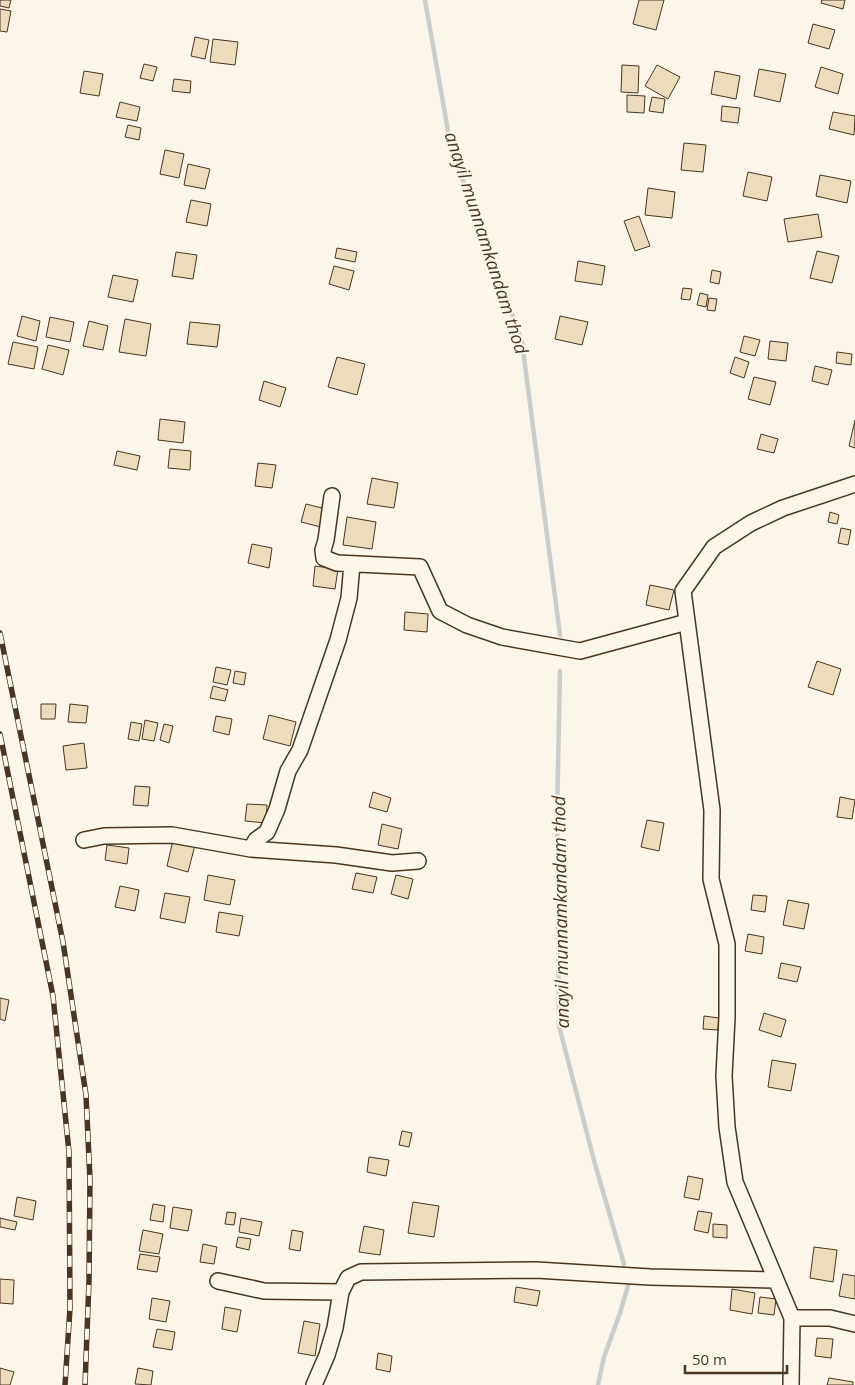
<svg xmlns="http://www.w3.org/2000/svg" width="855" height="1385" viewBox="0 0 855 1385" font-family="'Open Sans',sans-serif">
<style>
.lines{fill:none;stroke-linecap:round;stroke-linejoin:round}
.stream{stroke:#c9cecd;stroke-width:4.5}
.building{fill:#ecdcbc;stroke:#4a3520}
.minor-casing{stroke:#4a3520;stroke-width:18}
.minor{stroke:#fbf6e9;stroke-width:15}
.rail-casing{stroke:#4a3520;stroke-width:5.5}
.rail{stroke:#fbf6e9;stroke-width:4;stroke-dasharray:11;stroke-linecap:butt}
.labels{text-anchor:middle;stroke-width:4;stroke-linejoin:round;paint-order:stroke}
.water-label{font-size:18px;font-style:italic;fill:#4a3520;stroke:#fbf6e9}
</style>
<rect width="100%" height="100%" fill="#fbf6e9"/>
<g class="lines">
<path class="stream" d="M 425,0 L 451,148 L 522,342 L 560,635
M 560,671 L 557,817 L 559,1026 L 595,1164 L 624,1264
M 598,1385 L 604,1357 L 620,1313 L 628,1286"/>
</g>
<path class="building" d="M 0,0 L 11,0 L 9,8 L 0,6 Z
M 639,0 L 664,0 L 656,30 L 633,24 Z
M 822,0 L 845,0 L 843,9 L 821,3 Z
M 0,9 L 11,11 L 7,32 L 0,31 Z
M 813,24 L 835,30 L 829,49 L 808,43 Z
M 195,37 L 209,40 L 205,59 L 191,56 Z
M 213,39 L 238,42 L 235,65 L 210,62 Z
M 144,64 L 157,67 L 153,81 L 140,78 Z
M 622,65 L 639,66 L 638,93 L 621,92 Z
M 657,65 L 680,77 L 668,99 L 645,86 Z
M 821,67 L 843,74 L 838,94 L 815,87 Z
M 759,69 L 786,74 L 780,102 L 754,96 Z
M 84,71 L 103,74 L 99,96 L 80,93 Z
M 715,71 L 740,76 L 736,99 L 711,94 Z
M 174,79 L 191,81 L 190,93 L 172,91 Z
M 627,95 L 645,96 L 644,113 L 627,112 Z
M 652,97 L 665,99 L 663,113 L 649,111 Z
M 120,102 L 140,107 L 137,121 L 116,117 Z
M 722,106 L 740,108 L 738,123 L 721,121 Z
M 833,112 L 855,116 L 854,135 L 829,129 Z
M 128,125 L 141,128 L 139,140 L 125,137 Z
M 684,143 L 706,145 L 703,172 L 681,170 Z
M 165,150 L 184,154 L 179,178 L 160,174 Z
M 188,164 L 210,169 L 205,189 L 184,185 Z
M 748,172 L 772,177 L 767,201 L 743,196 Z
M 820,175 L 851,181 L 847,203 L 816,196 Z
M 648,188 L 675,192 L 672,218 L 645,215 Z
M 191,200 L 211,204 L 207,226 L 186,222 Z
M 818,214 L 822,237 L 788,242 L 784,219 Z
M 639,216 L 650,246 L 635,251 L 624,221 Z
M 337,248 L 357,252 L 355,262 L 335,258 Z
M 817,251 L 839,256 L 832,283 L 810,278 Z
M 176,252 L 197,255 L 193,279 L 172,276 Z
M 578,261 L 605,266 L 602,285 L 575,281 Z
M 334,266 L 354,271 L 349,290 L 329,284 Z
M 712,270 L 721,272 L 719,284 L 710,282 Z
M 113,275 L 138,280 L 133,302 L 108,297 Z
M 683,288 L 692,289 L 690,300 L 681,299 Z
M 700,293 L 708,295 L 706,307 L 697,305 Z
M 709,298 L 717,299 L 715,311 L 707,310 Z
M 22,316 L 40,321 L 36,341 L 17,336 Z
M 560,316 L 588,322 L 582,345 L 555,339 Z
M 50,317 L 74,322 L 70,342 L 46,337 Z
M 125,319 L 151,324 L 146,356 L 119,352 Z
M 89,321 L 108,326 L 103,350 L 83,346 Z
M 190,322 L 220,325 L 217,347 L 187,344 Z
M 744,336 L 760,340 L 755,356 L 740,352 Z
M 770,341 L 788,343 L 786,361 L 768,359 Z
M 13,342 L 38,347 L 34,369 L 8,364 Z
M 48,345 L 69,350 L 63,375 L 42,369 Z
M 837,352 L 852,354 L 851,365 L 836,363 Z
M 337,357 L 365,364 L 357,395 L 328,387 Z
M 735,357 L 749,362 L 744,378 L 730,373 Z
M 815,366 L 832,370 L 828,385 L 812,381 Z
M 754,377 L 776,382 L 770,405 L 748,399 Z
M 264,381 L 286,388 L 280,407 L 259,400 Z
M 160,419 L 185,422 L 183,443 L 158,440 Z
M 855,420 L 855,448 L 849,446 Z
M 761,434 L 778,439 L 774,453 L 757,449 Z
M 170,449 L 191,451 L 190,470 L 168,468 Z
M 117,451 L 140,456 L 137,470 L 114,465 Z
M 258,463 L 276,465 L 272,488 L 255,486 Z
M 372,478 L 398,483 L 394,508 L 367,504 Z
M 306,504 L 326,509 L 321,527 L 301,522 Z
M 830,512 L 839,515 L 837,524 L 828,522 Z
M 347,517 L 376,522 L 372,549 L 343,545 Z
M 841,528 L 851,530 L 848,545 L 838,543 Z
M 252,544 L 272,548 L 269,568 L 248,563 Z
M 315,566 L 338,569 L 335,589 L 313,586 Z
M 650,585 L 674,590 L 669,610 L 646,605 Z
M 405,612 L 428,614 L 427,632 L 404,630 Z
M 817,661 L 841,669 L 833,695 L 808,687 Z
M 216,667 L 231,670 L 227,685 L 213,682 Z
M 235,671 L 246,673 L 244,685 L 233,683 Z
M 213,686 L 228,690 L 225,701 L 210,698 Z
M 41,704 L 56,704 L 55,719 L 41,719 Z
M 70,704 L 88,706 L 86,723 L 68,722 Z
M 269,715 L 296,722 L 290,746 L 263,739 Z
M 216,716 L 232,719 L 229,735 L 213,731 Z
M 145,720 L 158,723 L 154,741 L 142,739 Z
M 131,722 L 142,724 L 139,741 L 128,739 Z
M 164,724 L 173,726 L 169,743 L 160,740 Z
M 84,743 L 87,768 L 66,770 L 63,746 Z
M 135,786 L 150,787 L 148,806 L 133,805 Z
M 373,792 L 391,798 L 387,812 L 369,807 Z
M 840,797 L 855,800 L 852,819 L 837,817 Z
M 247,804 L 267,805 L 266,823 L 245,821 Z
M 647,820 L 664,823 L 659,851 L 641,847 Z
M 382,824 L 402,829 L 398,849 L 378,845 Z
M 173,840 L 195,845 L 188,872 L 167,866 Z
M 107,845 L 129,848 L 127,864 L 105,860 Z
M 356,873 L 377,877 L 373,893 L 352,889 Z
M 208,875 L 235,880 L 230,905 L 204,900 Z
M 396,875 L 413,879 L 408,899 L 391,894 Z
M 120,886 L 139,890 L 135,911 L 115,907 Z
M 165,893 L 190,897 L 185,923 L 160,918 Z
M 753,895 L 767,896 L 765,912 L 751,910 Z
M 788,900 L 809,904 L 804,929 L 783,925 Z
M 219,912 L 243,916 L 239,936 L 216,932 Z
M 748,934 L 764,937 L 762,954 L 745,951 Z
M 781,963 L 801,967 L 797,982 L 778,978 Z
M 0,998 L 9,1000 L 5,1021 L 0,1019 Z
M 764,1013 L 786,1020 L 781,1037 L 759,1030 Z
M 704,1016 L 719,1018 L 718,1030 L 703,1029 Z
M 772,1060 L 796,1064 L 791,1091 L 768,1087 Z
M 402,1131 L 412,1133 L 409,1147 L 399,1145 Z
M 369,1157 L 389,1160 L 386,1176 L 367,1172 Z
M 688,1176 L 703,1179 L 699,1200 L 684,1197 Z
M 17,1197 L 36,1201 L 33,1220 L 14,1216 Z
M 413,1202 L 439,1206 L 434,1237 L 408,1233 Z
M 153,1204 L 165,1206 L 163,1222 L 150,1220 Z
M 173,1207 L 192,1210 L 188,1231 L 170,1228 Z
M 698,1211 L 712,1213 L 708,1233 L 694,1230 Z
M 227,1212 L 236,1213 L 234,1225 L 225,1224 Z
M 0,1218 L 17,1222 L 15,1230 L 0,1227 Z
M 241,1218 L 262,1222 L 259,1236 L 239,1232 Z
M 713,1224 L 727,1225 L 727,1238 L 713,1237 Z
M 364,1226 L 384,1230 L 380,1255 L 359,1252 Z
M 143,1230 L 163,1234 L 159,1254 L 139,1251 Z
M 292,1230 L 303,1232 L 300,1251 L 289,1249 Z
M 238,1237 L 251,1239 L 249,1250 L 236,1247 Z
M 203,1244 L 217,1247 L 214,1264 L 200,1262 Z
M 814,1247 L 837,1250 L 833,1282 L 810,1278 Z
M 140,1254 L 160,1257 L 157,1272 L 137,1269 Z
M 843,1274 L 855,1276 L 855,1299 L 839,1296 Z
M 0,1279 L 14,1280 L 13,1304 L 0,1303 Z
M 516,1287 L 540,1291 L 537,1306 L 514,1302 Z
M 732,1289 L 755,1293 L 752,1314 L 730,1310 Z
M 760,1297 L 776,1299 L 774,1315 L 758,1313 Z
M 152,1298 L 170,1301 L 166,1322 L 149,1319 Z
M 225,1307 L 241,1310 L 237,1332 L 222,1329 Z
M 304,1321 L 320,1324 L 315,1356 L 298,1353 Z
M 157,1329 L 175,1332 L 172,1350 L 153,1347 Z
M 817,1338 L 833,1339 L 831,1358 L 815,1356 Z
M 378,1353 L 392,1356 L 390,1372 L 376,1369 Z
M 0,1368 L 14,1372 L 10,1385 L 0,1385 Z
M 138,1368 L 153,1371 L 151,1385 L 135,1384 Z
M 829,1378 L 853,1382 L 853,1385 L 827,1385 Z"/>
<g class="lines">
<g class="minor-casing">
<path id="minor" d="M 332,496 L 326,540 L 323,550 L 324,558 L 337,563 L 420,567 L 440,611 L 467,625 L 502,637 L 580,651 L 687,622
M 84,840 L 104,836 L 172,835 L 251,849 L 256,840 L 267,832 L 277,809 L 288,771 L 300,750 L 338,640 L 349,598 L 352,564
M 251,849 L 336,855 L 392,863 L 418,861
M 218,1281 L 264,1291 L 341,1292
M 792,1318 L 830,1318 L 855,1324
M 314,1385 L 327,1355 L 335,1328 L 341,1292 L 348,1278 L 361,1272 L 536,1270 L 650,1277 L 776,1280
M 791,1385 L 792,1318 L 735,1182 L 727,1127 L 724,1076 L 727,1017 L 727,944 L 711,879 L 712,810 L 683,591 L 714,547 L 751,523 L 783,508 L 855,484"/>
</g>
<use href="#minor" class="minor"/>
<g class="rail-casing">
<path id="rail" d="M 0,633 L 63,942 L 86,1095 L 90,1180 L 89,1281 L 85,1385
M 0,734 L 53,996 L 69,1152 L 70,1308 L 65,1385"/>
</g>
<use href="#rail" class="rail"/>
</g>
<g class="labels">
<g class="water-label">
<text transform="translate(486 243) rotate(72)" y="6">anayil munnamkandam thod</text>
<text transform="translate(561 912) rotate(-91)" y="6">anayil munnamkandam thod</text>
</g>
</g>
<path d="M685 1365v8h102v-8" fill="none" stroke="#4a3520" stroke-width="2.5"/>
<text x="692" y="1365" font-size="15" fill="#4a3520" stroke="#fbf6e9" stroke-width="4" paint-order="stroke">50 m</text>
</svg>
